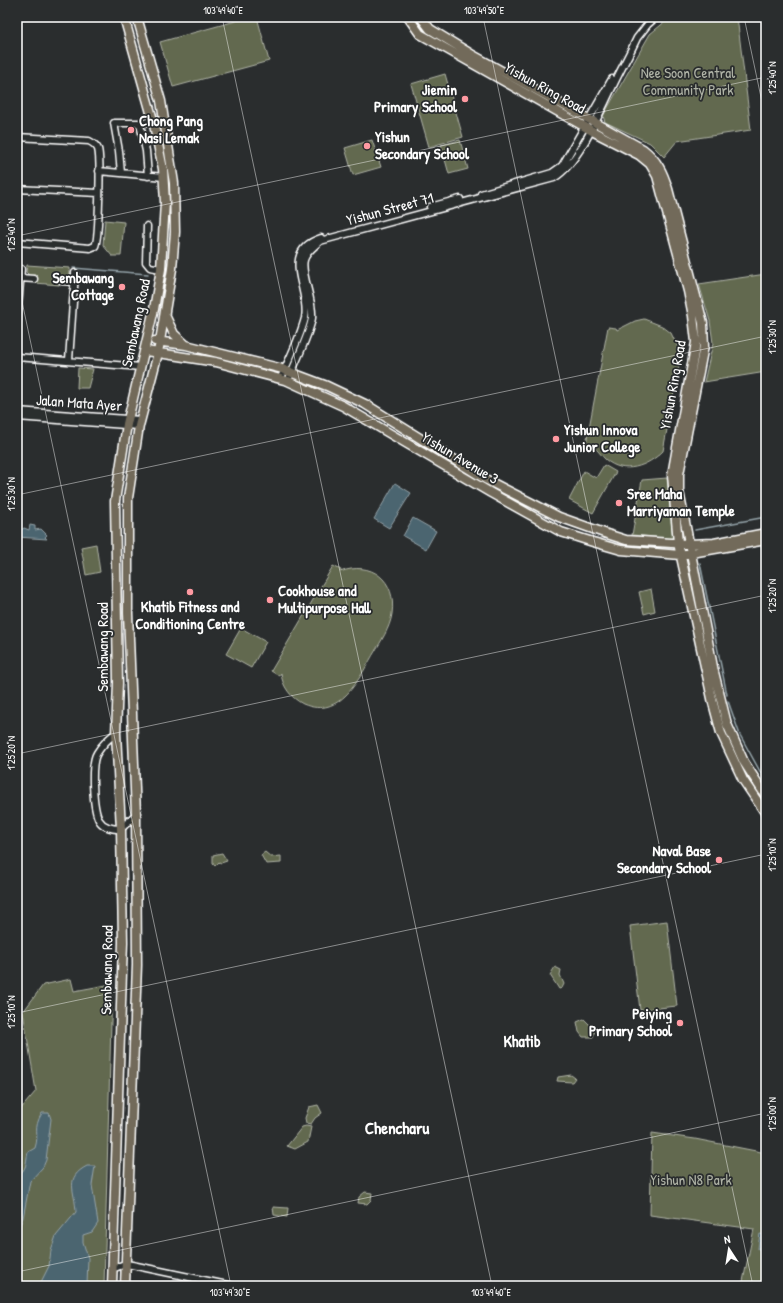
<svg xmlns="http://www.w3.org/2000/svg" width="783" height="1303" viewBox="0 0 783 1303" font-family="'Patrick Hand',sans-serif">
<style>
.green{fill:#62694f;stroke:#b0b4a7}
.water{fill:#4c6570;stroke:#94a3a9}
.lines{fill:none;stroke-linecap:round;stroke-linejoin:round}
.stream{stroke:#94a3a9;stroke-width:1.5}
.minor-casing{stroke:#fff;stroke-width:9}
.major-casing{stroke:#fff;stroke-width:11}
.minor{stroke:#2a2d2e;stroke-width:6}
.major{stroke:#726b5a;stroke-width:8}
.ticks{fill:none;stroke:#fff;stroke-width:1;stroke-opacity:0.45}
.poi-dot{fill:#ff9aa2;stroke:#2a2d2e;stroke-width:1.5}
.labels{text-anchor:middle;stroke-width:3.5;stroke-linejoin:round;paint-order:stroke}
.park-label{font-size:15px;fill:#b0b4a7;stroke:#2a2d2e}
.street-label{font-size:15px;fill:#fff;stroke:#2a2d2e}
.poi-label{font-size:15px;font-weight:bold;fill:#fff;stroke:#2a2d2e;text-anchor:start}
.neighbourhood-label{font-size:16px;font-weight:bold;fill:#fff;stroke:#2a2d2e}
.quarter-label{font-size:17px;font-weight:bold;fill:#fff;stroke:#2a2d2e}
.neatline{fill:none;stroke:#fff;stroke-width:1.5}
.ticks-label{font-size:10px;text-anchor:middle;fill:#fff}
</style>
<rect width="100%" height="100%" fill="#2a2d2e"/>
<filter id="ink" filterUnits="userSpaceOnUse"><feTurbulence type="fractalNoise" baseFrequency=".025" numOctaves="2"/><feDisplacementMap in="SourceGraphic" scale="8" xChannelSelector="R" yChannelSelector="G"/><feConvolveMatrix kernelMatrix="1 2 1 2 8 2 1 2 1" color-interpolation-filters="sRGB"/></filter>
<g filter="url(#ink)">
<path class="green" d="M 250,17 L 257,17 L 269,61 L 173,87 L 160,42 Z
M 682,17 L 737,17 L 751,130 L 677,141 L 664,157 L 650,143 L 605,122 L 603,116 L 650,34 L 666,21 Z
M 445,74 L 463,137 L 429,147 L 411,84 Z
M 372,140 L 381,167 L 353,175 L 345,148 Z
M 460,140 L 468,169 L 449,174 L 441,145 Z
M 105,220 L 124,222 L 121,256 L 112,256 L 103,245 Z
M 27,265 L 70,268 L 70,275 L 65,279 L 60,278 L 59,285 L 35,283 L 35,277 L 30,276 L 26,272 Z
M 766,274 L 766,372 L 704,382 L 713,343 L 710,321 L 699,284 Z
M 644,319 L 662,326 L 671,333 L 681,354 L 663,451 C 648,466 624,476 605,459 C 598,452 597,447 586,444 L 608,327 L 616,328 L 617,330 L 635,321 Z
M 78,368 L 93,369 L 88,388 L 77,388 Z
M 604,465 L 616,472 L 593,513 L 569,500 L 584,471 L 596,478 Z
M 667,478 L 673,539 L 632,535 L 642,480 Z
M 96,544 L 100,572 L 86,575 L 81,547 Z
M 333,566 L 341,570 L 340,572 C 371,560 397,580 392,614 C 390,628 381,641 374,653 C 359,678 341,720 303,704 C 291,698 282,686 281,673 L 279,676 L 271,671 Z
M 651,589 L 655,611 L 644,614 L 639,592 Z
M 241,628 L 266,642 L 251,668 L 226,654 Z
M 265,852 L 271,857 L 281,856 L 281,863 L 266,864 L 261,855 Z
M 222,853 L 227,861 L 221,863 L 219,862 L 215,866 L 213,864 L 213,855 Z
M 667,921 L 677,1006 L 640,1010 L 630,926 Z
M 555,967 L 561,970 L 560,975 L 564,984 L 562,988 L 559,989 L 550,975 Z
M 71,979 L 74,991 L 112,984 L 104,1286 L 17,1286 L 17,1119 L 19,1111 L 36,1091 L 23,1012 L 43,985 Z
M 584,1019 L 595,1030 L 593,1037 L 583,1037 L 579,1032 L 577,1022 Z
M 571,1075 L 575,1078 L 572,1082 L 557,1081 L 558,1077 Z
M 318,1105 L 322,1113 L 315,1118 L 311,1124 L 306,1123 L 305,1118 L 309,1107 Z
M 306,1126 L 311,1127 L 308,1142 L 295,1149 L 287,1146 L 302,1127 Z
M 652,1133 L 695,1139 L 766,1153 L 766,1286 L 742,1286 L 754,1229 L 650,1215 Z
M 365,1192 L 372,1193 L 371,1200 L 367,1204 L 358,1203 L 359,1197 Z
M 273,1207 L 288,1208 L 287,1217 L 274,1215 Z"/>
<path class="water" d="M 395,483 L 411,493 L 389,528 L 374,519 Z
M 413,518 L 436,531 L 426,549 L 403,536 Z
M 30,525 L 35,526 L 35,530 L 41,529 L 47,535 L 45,537 L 47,539 L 17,537 L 17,532 L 24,528 L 29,530 Z
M 42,1113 L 49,1113 L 51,1119 L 46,1160 L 43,1167 L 30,1181 L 23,1218 L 17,1231 L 17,1176 C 28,1168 25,1165 28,1152 L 35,1148 C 40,1133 32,1130 42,1113 Z
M 87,1166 L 95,1166 L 92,1185 L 98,1223 L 92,1232 L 83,1235 L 83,1242 L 88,1258 L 87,1286 L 39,1286 L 49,1266 L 51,1250 L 56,1236 L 76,1212 C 75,1190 64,1178 87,1166 Z
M 760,1234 L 766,1235 L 766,1250 L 758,1249 Z"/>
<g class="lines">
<path class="stream" d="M 73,268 L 148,274
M 695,530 L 766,517
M 700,563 L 727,695
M 728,701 L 740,735 L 762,775"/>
<g class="minor-casing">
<path id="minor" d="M 17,137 L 89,141 C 93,143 96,145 98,149 C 101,158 99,240 95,246 L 90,248 L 17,242
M 99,171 L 164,177
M 121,173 L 119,151 L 114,123 L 141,123
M 148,176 L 146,151 L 140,124 L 153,120
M 17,189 L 99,193
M 481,194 L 552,173 L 562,166 L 612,79
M 430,207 L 460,199
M 147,226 L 146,262 L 150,267 L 161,269
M 20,278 L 34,279
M 62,281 L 75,282
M 17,322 L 21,269
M 17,357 L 141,367
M 69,360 L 75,273
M 290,376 C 296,361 310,333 312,318 C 314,300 300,273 304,260 C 306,252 314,247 320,241 L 554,178 C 579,163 599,114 612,88 C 620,71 629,55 637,38 L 648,24 L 656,17
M 281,378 C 289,359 300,338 305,318 C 311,290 278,252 321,238
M 17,411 L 140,420
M 17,417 L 139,426
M 116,733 C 109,738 102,745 97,753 C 90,764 93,809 99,820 C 103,827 113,829 121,829 L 136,814
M 112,1269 L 125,1264 L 132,1265 L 232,1286"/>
</g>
<g class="major-casing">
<path id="major" d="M 408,17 L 420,34 L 594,132 L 639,155 L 650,164 L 657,176 L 688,291 L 693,316 L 696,342 L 672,475 L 678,543 L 713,703 L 721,733 L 743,780 L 766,814
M 421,17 L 430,29 L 471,54 L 643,149 C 657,160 663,172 668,189 L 703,323 L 704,346 L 679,474 L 679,491 L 714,672 L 727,724 L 744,762 L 766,796
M 165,315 L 174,334 L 185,344
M 155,341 L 186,345 L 279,368 L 327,386 L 365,404 L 487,480 L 559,517 L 607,534 L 626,540 L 687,544 L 714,543 L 766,533
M 146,351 L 216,362 L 288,381 L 343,406 L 491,493 L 561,532 L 593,542 L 621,550 L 680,555 L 766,540
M 112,1286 L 123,942 L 121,829 L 116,733 L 118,683 L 115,501 L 127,424 L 154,309 L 161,269 L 165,202 L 163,169 L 153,120 L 124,17
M 125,1286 L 137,965 L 136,814 L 128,613 L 128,498 L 139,426 L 158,353 L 172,269 L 175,232 L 174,183 L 161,101 L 137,17"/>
</g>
<use href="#minor" class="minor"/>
<use href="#major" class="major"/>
</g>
</g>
<path class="ticks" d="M 222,17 L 492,1286M 483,17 L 753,1286M 744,17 L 766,121M 17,236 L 766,77M 17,278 L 231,1286M 17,495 L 766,336M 17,754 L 766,595M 17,1013 L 766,854M 17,1272 L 766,1113"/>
<g class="poi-dot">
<circle cx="465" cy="99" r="4"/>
<circle cx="131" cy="130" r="4"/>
<circle cx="367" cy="146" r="4"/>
<circle cx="122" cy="287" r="4"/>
<circle cx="556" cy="439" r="4"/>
<circle cx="619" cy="503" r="4"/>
<circle cx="190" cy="592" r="4"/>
<circle cx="270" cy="600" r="4"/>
<circle cx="719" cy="860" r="4"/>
<circle cx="680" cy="1023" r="4"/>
</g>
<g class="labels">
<g class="park-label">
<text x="688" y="78">Nee Soon Central<tspan x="688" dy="17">Community Park</tspan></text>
<text x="691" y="1185">Yishun N8 Park</text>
</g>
<g class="street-label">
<text transform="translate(545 88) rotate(29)" y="5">Yishun Ring Road</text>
<text transform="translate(390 209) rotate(-15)" y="5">Yishun Street 71</text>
<text transform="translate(136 323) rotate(-78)" y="5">Sembawang Road</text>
<text transform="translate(673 385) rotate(-80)" y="5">Yishun Ring Road</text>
<text transform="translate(79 403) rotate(4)" y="5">Jalan Mata Ayer</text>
<text transform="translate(460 458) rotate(31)" y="5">Yishun Avenue 3</text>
<text transform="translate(103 647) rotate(-90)" y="5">Sembawang Road</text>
<text transform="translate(107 970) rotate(-89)" y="5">Sembawang Road</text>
</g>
<g class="poi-label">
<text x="457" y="95" text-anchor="end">Jiemin<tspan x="457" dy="17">Primary School</tspan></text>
<text x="139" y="126">Chong Pang<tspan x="139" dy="17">Nasi Lemak</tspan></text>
<text x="375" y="142">Yishun<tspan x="375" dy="17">Secondary School</tspan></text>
<text x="114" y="283" text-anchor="end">Sembawang<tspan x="114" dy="17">Cottage</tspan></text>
<text x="564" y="435">Yishun Innova<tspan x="564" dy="17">Junior College</tspan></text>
<text x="627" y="499">Sree Maha<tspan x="627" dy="17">Marriyaman Temple</tspan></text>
<text x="278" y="596">Cookhouse and<tspan x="278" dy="17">Multipurpose Hall</tspan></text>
<text x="190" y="612" text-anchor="middle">Khatib Fitness and<tspan x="190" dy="17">Conditioning Centre</tspan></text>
<text x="711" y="856" text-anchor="end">Naval Base<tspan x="711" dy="17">Secondary School</tspan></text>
<text x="672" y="1019" text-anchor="end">Peiying<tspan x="672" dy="17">Primary School</tspan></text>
</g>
<g class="neighbourhood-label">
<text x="522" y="1047">Khatib</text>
</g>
<g class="quarter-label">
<text x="397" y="1134">Chencharu</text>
</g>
</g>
<rect width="783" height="1303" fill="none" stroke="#2a2d2e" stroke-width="44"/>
<g transform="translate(729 1249) rotate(348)" stroke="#2a2d2e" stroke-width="3" paint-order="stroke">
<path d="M0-3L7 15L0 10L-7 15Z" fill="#ffffff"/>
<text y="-6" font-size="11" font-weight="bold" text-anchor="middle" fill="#ffffff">N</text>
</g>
<rect x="22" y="22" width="739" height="1259" class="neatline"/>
<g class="ticks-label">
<text x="223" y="14">103°49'40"E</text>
<text x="484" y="14">103°49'50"E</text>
<text transform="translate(772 78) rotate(-90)" y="4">1°25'40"N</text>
<text transform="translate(11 235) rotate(-90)" y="4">1°25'40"N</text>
<text transform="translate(772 337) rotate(-90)" y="4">1°25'30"N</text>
<text transform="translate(11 494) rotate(-90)" y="4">1°25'30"N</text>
<text transform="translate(772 596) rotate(-90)" y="4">1°25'20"N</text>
<text transform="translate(11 753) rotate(-90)" y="4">1°25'20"N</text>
<text transform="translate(772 855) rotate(-90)" y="4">1°25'10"N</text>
<text transform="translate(11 1012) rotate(-90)" y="4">1°25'10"N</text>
<text transform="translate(772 1114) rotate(-90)" y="4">1°25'00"N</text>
<text x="230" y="1296">103°49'30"E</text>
<text x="491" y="1296">103°49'40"E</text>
</g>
</svg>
